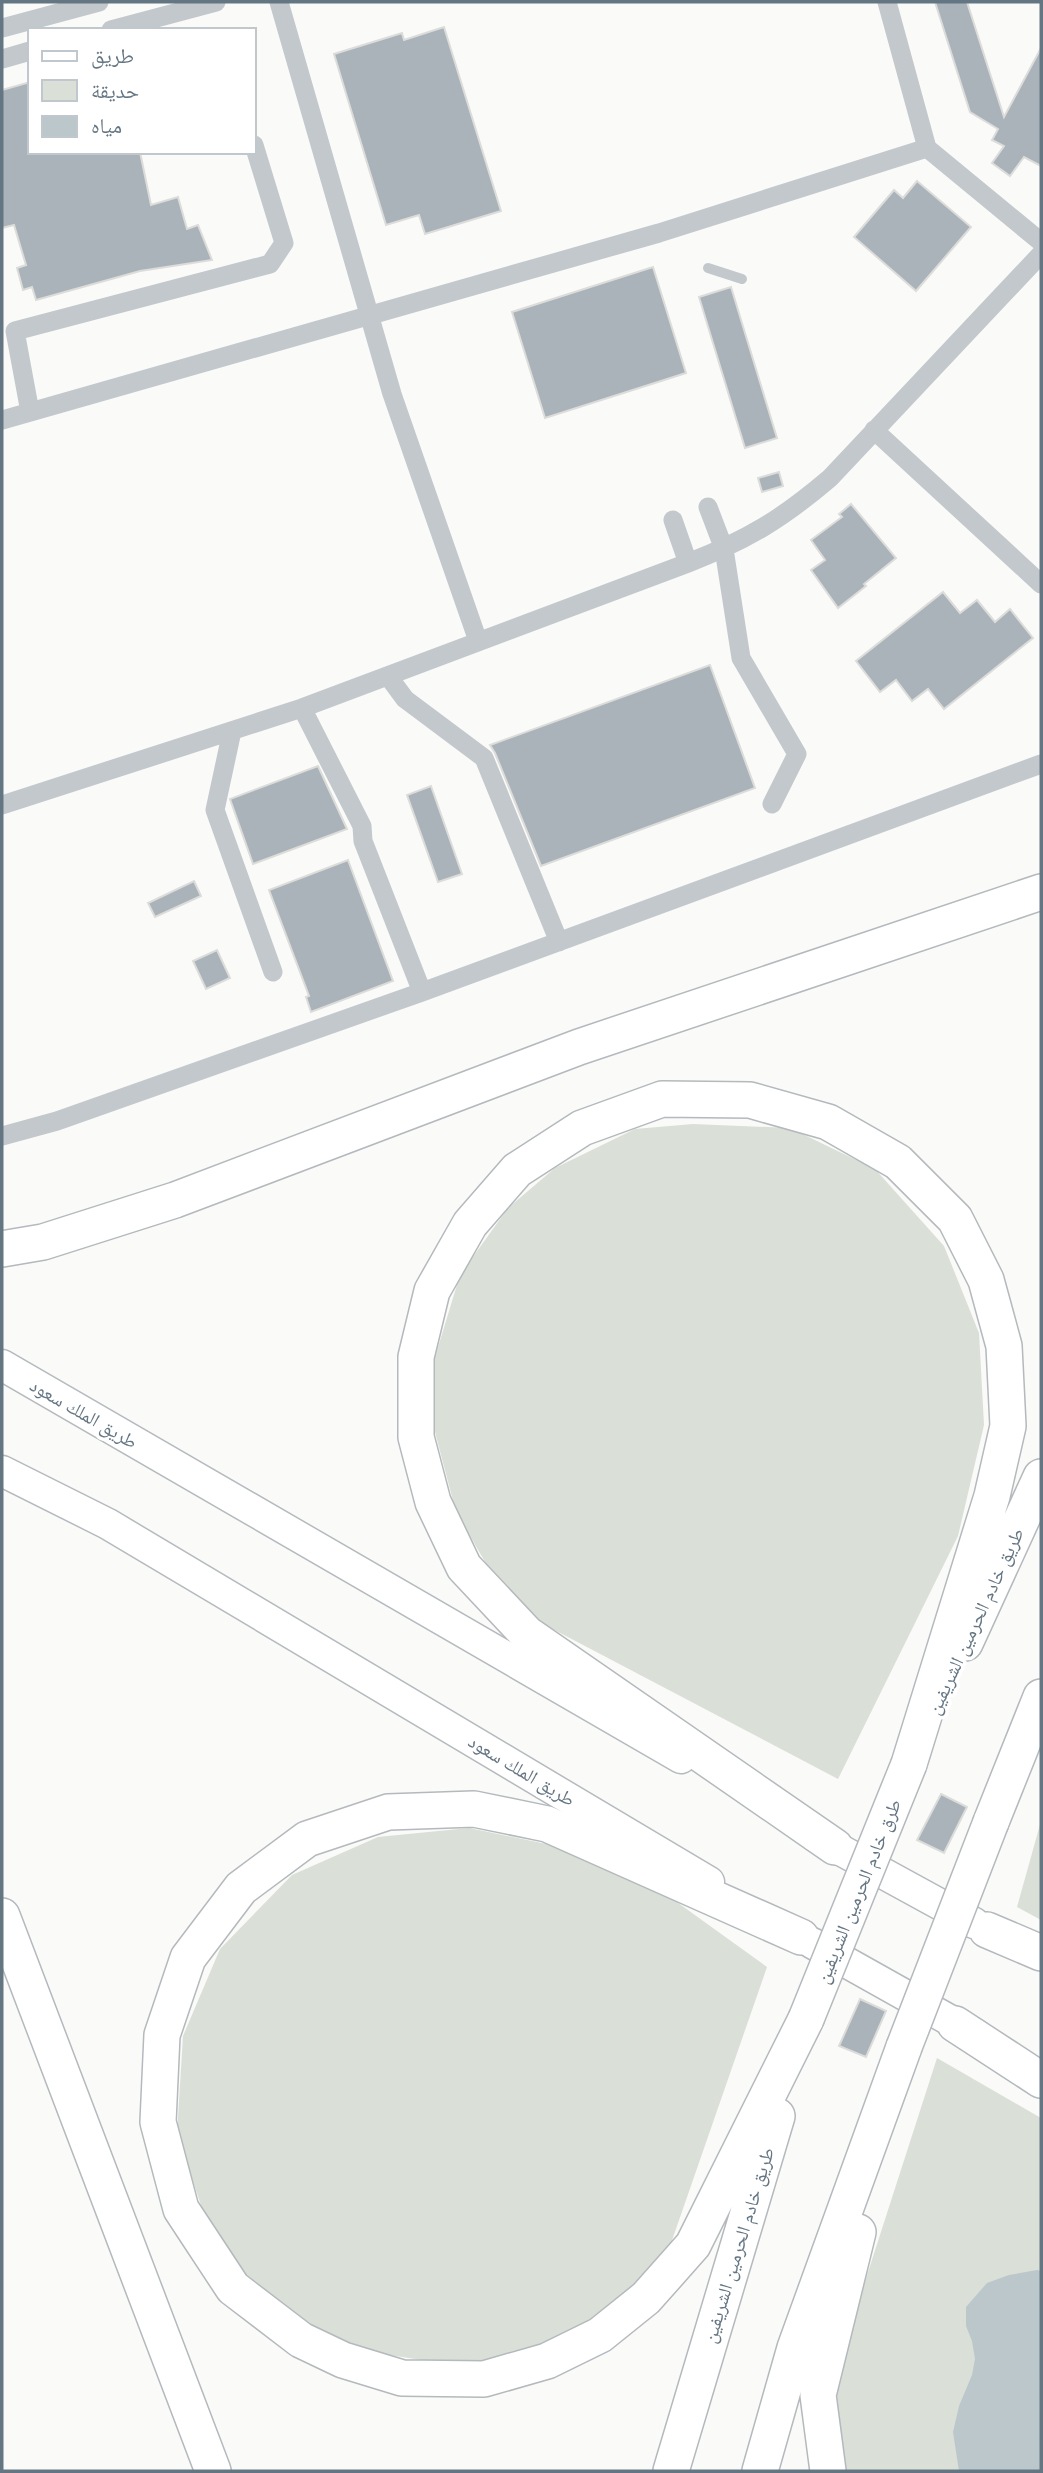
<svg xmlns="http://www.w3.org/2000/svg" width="1043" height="2473" viewBox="0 0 1043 2473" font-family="'Golos Text','Noto Naskh Arabic',sans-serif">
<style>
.green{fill:#dadfd7}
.water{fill:#bbc7cb}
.building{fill:#aab3b9;stroke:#dcdcda;stroke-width:2}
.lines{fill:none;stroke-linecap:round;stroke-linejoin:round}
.primary-casing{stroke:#b5babe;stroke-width:33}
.motorway-casing{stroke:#b4b9bd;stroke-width:38}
.service{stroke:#c3c8cc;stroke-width:10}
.minor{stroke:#c3c8cc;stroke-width:19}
.primary{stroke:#fff;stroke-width:30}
.motorway{stroke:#fff;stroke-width:35}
.motorway-bridge-casing{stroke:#b4b9bd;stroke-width:38;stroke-linecap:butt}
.motorway-bridge{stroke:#fff;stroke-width:35}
.labels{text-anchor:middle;stroke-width:7;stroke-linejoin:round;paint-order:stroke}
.street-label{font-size:19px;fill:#657683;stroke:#fff}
</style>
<rect width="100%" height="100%" fill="#fafaf8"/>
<path class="green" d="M 693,1124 L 790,1128 L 875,1169 L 944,1246 L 979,1333 L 984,1425 L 958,1536 L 838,1779 L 545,1625 L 498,1584 L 456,1512 L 435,1432 L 432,1367 L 460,1275 L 508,1208 L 555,1168 L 635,1129 Z
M 1041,1821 L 1041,1920 L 1017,1907 Z
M 469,1828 L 556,1846 L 674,1900 L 767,1967 L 669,2249 L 622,2300 L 542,2348 L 495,2360 L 441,2363 L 370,2352 L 310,2328 L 257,2290 L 206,2220 L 177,2134 L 183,2036 L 220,1949 L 292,1875 L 378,1837 Z
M 937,2058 L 1041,2118 L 1041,2471 L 845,2471 L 831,2387 Z"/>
<path class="water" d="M 1037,2270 L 1041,2271 L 1041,2471 L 959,2471 L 953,2432 L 959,2406 L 972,2375 L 975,2359 L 972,2341 L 966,2326 L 966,2307 L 987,2283 L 1009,2275 Z"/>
<path class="building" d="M 935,2 L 967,2 L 1004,117 L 1041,48 L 1041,166 L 1024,157 L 1010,176 L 992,163 L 1004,146 L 992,140 L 998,129 L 970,112 Z
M 444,27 L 501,211 L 425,234 L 419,215 L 386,225 L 334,54 L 402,33 L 404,40 Z
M 30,82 L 30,152 L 140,152 L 151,205 L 178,197 L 187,229 L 198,225 L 212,260 L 140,271 L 36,300 L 32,287 L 23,290 L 17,268 L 26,265 L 14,225 L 2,228 L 2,90 Z
M 917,181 L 971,227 L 916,291 L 854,237 L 894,190 L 903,198 Z
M 653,267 L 686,373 L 545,418 L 512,312 Z
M 731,287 L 777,438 L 745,448 L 699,297 Z
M 779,472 L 783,486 L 762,492 L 758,478 Z
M 851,504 L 896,558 L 864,584 L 866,586 L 838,608 L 811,570 L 825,560 L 811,540 L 842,517 L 839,514 Z
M 943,592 L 960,613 L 977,600 L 995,622 L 1010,609 L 1033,638 L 944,709 L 928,689 L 912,701 L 896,680 L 880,692 L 856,661 Z
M 710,665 L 755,788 L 541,866 L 495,753 L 490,745 Z
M 318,766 L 347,829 L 253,864 L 230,799 Z
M 431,786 L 462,874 L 438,882 L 407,795 Z
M 348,860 L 393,981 L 311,1012 L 306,997 L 309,996 L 269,890 Z
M 194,881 L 201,896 L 155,917 L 148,903 Z
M 217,950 L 230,978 L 206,989 L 193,961 Z
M 941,1794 L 967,1807 L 944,1853 L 917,1840 Z
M 860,1999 L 886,2011 L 866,2057 L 839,2046 Z"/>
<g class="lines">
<g class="primary-casing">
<path id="primary" d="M 2,1365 L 681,1758
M 2,1471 L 108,1524 L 709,1882
M 815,1836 L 974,1923
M 812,1943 L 976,2035"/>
</g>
<g class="motorway-casing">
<path id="motorway" d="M 2,1249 L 43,1242 L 175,1200 L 579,1047 L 1041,892
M 965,1643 L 1041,1477
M 991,1822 L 1041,1697
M 835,1847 L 527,1634 L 464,1567 L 433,1502 L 416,1437 L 416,1357 L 432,1291 L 470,1224 L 517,1170 L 582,1128 L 662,1099 L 750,1100 L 828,1122 L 898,1162 L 955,1219 L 986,1280 L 1004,1346 L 1008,1426 L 992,1496 L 909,1764
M 2,1916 L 213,2471
M 987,1930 L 1041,1953
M 801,1937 L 547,1824 L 474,1809 L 388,1812 L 307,1839 L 241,1888 L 188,1958 L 162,2035 L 158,2122 L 181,2209 L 233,2288 L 301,2340 L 343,2360 L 402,2378 L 484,2379 L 547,2361 L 600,2335 L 646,2298 L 693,2245 L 806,2019
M 955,2024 L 1041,2080
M 671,2471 L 777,2116
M 760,2471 L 795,2348 L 904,2047
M 828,2471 L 818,2395 L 858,2232"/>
</g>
<path class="service" d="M 708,268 L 742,279"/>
<path class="minor" d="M 279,2 L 392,394 L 478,641
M 887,2 L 927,148 L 1041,242
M 2,28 L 99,2
M 111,30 L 216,2
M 2,59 L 30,51
M 30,412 L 15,331 L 270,264 L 284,243 L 254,145
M 2,420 L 659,233 L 927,148
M 874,430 L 1041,584
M 708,507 L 724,549 L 741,658 L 797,754 L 772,804
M 673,520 L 688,563
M 388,676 L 405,699 L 484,758 L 559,942
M 302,708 L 362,826 L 363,841 L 422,992
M 232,731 L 215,810 L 273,972
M 2,805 L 302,708 L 688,563 C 747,540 782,519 830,478 L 1041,254
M 2,1136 L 57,1121 L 422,992 L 1041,764"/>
<use href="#primary" class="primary"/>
<use href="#motorway" class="motorway"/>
<g class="motorway-bridge-casing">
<path id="motorway-bridge" d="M 806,2019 L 909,1764
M 904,2047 L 991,1822"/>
</g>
<use href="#motorway-bridge" class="motorway-bridge"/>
</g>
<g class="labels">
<g class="street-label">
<text transform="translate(84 1413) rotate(30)" y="7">طريق الملك سعود</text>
<text transform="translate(975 1621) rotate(-65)" y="7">طريق خادم الحرمين الشريفين</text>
<text transform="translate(522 1770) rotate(31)" y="7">طريق الملك سعود</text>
<text transform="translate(858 1891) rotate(-68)" y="7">طرق خادم الحرمين الشريفين</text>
<text transform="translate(738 2245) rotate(-73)" y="7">طريق خادم الحرمين الشريفين</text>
</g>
</g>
<rect width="1043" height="2473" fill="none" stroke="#657683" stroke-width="7"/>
<rect x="28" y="28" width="228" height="126" fill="#ffffff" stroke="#c1c8cd" stroke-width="2"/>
<rect x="42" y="51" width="35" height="10" fill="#ffffff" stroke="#c1c8cd" stroke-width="2"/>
<text x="91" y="63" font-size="21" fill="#657683">طريق</text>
<rect x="42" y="80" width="35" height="21" fill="#dadfd7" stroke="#c1c8cd" stroke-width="2"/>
<text x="91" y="98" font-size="21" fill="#657683">حديقة</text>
<rect x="42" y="116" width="35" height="21" fill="#bbc7cb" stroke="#c1c8cd" stroke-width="2"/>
<text x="91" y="133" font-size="21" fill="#657683">مياه</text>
</svg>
